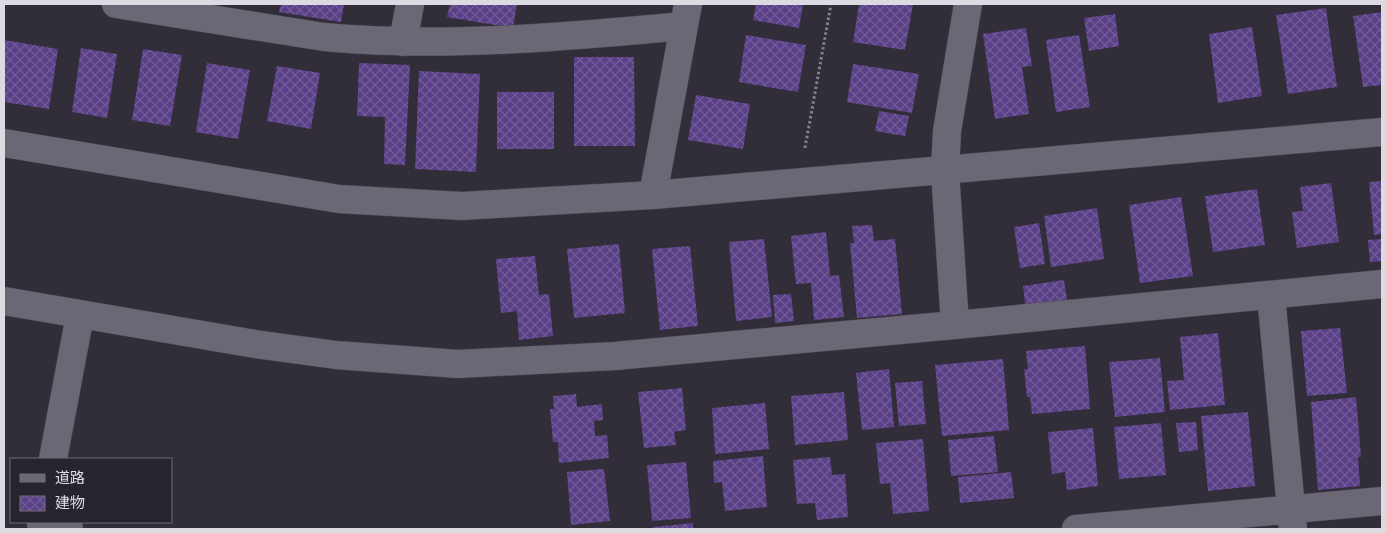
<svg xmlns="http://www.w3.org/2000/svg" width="1386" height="533" viewBox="0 0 1386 533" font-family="'Sofia Sans Condensed','Noto Sans JP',sans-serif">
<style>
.building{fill:url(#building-cross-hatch)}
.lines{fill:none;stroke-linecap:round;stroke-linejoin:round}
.street-casing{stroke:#4c4952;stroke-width:29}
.secondary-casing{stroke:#4c4952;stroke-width:29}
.path{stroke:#84818a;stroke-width:3;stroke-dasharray:2.5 2.5;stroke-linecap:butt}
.street{stroke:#6b6774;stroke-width:28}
.secondary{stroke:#6b6774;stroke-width:28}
</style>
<defs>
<pattern id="building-cross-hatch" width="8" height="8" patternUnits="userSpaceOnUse" patternTransform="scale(1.25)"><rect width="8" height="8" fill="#5a4087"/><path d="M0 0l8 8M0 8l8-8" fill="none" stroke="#715b98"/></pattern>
</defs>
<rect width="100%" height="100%" fill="#312d39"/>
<path class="building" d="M 281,4 L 344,4 L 341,22 L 279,12 Z
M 450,4 L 517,4 L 513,28 L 447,17 Z
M 756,4 L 803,4 L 799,28 L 753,20 Z
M 859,4 L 913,4 L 905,50 L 853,42 Z
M 1326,8 L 1337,87 L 1288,94 L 1276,15 Z
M 1382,12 L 1382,85 L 1363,87 L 1353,16 Z
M 1115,14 L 1119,46 L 1089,51 L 1084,18 Z
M 1252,27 L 1262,96 L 1218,103 L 1209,34 Z
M 1026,28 L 1032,66 L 1022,67 L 1029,114 L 995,119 L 983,34 Z
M 746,35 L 806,45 L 798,92 L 739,82 Z
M 1079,35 L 1090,107 L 1056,112 L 1046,40 Z
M 4,40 L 58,49 L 49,109 L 4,102 Z
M 81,48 L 117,54 L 107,118 L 72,112 Z
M 143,49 L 182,55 L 170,126 L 132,120 Z
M 574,57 L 634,57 L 635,146 L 574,146 Z
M 207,63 L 250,70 L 238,139 L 196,132 Z
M 359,63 L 410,65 L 405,165 L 384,164 L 385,117 L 357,116 Z
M 853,64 L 919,74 L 912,113 L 847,102 Z
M 277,66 L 320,73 L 311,129 L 267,121 Z
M 419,71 L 480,74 L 476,172 L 415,169 Z
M 497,92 L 554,92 L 554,149 L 497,149 Z
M 696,95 L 750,104 L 743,149 L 688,140 Z
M 879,111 L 909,116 L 905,136 L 875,131 Z
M 1382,181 L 1382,234 L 1374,235 L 1369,182 Z
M 1331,183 L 1339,242 L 1297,248 L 1292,212 L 1303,211 L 1300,187 Z
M 1257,189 L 1265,245 L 1213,252 L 1205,196 Z
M 1181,197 L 1193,276 L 1140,283 L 1129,205 Z
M 1097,208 L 1104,259 L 1051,267 L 1044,216 Z
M 1039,223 L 1045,264 L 1020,268 L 1014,227 Z
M 872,225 L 874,241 L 895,239 L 902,314 L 857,318 L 850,243 L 854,243 L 852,226 Z
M 826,232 L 830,276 L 839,275 L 844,317 L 814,320 L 811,283 L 796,284 L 791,236 Z
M 764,239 L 772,317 L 736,321 L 729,242 Z
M 1382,239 L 1382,261 L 1370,262 L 1368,240 Z
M 619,244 L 625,313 L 574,318 L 567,249 Z
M 690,246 L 698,326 L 660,330 L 652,249 Z
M 535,256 L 539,295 L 549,294 L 553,336 L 519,340 L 517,311 L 501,313 L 496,259 Z
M 1064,280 L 1068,306 L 1026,312 L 1023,286 Z
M 791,294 L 794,321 L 775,323 L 773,295 Z
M 1340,328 L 1347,393 L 1307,396 L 1301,331 Z
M 1218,333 L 1225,405 L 1170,410 L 1167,381 L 1184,380 L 1180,337 Z
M 1085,346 L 1090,409 L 1032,414 L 1030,397 L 1027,397 L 1024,369 L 1028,369 L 1026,351 Z
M 1160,358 L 1165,412 L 1115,417 L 1109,362 Z
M 1003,359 L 1009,430 L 942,436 L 935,365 Z
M 889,369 L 894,427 L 862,430 L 856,373 Z
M 922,381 L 926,424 L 899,426 L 895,383 Z
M 682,388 L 686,430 L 674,432 L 676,445 L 644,448 L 638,392 Z
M 844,392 L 848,440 L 795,445 L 791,396 Z
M 576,394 L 577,407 L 602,404 L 603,420 L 594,421 L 595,436 L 607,435 L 609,458 L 559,463 L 558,442 L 553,442 L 550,409 L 554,409 L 553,396 Z
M 1356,397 L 1361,457 L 1358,457 L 1360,486 L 1318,490 L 1311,402 Z
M 765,403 L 769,449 L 715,454 L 712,408 Z
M 1248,412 L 1255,486 L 1208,491 L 1201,416 Z
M 1196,422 L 1198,450 L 1179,452 L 1176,423 Z
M 1161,423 L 1166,475 L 1119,479 L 1114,427 Z
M 1093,428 L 1098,486 L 1067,490 L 1065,472 L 1052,474 L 1048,432 Z
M 994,436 L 998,472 L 951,476 L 948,440 Z
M 923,439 L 929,511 L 893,514 L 890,483 L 880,484 L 876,443 Z
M 763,456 L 767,507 L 725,511 L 722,482 L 714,483 L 713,461 Z
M 830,457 L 832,475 L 845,474 L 848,517 L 817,520 L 815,503 L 797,504 L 793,460 Z
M 686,462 L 691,518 L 652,521 L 647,465 Z
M 604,469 L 610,521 L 571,525 L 567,472 Z
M 1011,472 L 1014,498 L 960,503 L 958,477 Z
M 693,523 L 693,529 L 653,529 L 653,527 Z"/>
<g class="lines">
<g class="street-casing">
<path id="street" d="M 116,4 L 324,37 C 444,48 565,37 684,26
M 403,42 L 410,4
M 653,195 L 688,4
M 1271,295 L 1293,529
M 4,301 L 255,344 L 336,355 L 458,364 L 615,356 L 955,325 L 945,171 L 947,131 L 968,4
M 955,325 L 1382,284
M 53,459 L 80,315
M 41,524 L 69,529
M 1076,529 L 1382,501"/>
</g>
<g class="secondary-casing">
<path id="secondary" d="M 4,143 L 339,199 L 462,206 L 653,195 L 1382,132"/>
</g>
<path class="path" d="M 805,148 L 831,4"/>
<use href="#street" class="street"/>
<use href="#secondary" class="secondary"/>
</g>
<rect width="1386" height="533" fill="none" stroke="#dddbe2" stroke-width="10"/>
<rect x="10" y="458" width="162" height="65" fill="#27242f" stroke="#706d77"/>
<rect x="20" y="474" width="25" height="8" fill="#6b6774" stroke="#706d77"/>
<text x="55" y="483" font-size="15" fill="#dddbe2">道路</text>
<rect x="20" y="496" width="25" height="15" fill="url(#building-cross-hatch)" stroke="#706d77"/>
<text x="55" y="508" font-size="15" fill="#dddbe2">建物</text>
</svg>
